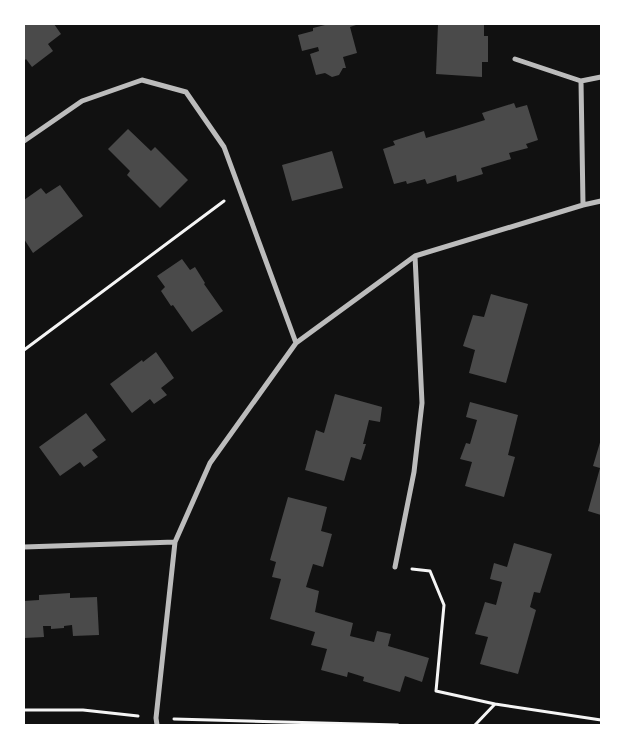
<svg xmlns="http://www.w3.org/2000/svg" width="625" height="749" viewBox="0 0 625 749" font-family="Signika,sans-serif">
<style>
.building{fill:#4a4a4a}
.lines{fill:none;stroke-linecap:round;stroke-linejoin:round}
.path{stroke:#f5f5f5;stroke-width:3}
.minor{stroke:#bcbcbc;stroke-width:5}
</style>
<rect width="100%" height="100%" fill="#111"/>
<path class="building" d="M 24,24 L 54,24 L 61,34 L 48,44 L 53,51 L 32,67 L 26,59 L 24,61 Z
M 329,24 L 359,24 L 350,27 L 357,53 L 343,57 L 346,68 L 343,68 L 339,75 L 332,77 L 325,73 L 316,75 L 310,54 L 319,51 L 318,47 L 302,51 L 298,35 L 313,31 L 313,28 Z
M 438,24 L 484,24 L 484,36 L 488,36 L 488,62 L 482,62 L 482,77 L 436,74 Z
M 514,103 L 516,108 L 527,105 L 538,140 L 526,144 L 528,148 L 509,153 L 511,159 L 481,168 L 483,174 L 457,182 L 456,175 L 427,184 L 425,179 L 407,184 L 406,181 L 394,184 L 383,149 L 395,145 L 393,141 L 424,131 L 426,138 L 456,129 L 485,120 L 482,113 Z
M 128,129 L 151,151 L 155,147 L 188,180 L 160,208 L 127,175 L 130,171 L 108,149 Z
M 332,151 L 343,188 L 292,201 L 282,165 Z
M 60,185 L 83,216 L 33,253 L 24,239 L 24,200 L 41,188 L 46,194 Z
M 182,259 L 190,270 L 195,267 L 205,283 L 204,284 L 223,311 L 192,332 L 173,305 L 171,306 L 161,291 L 165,287 L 157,276 Z
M 491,294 L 528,304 L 506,383 L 469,373 L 475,350 L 463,346 L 473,315 L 484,317 Z
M 156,352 L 174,378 L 161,388 L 167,395 L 154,404 L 150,399 L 132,413 L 110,384 L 142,360 L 143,362 Z
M 335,394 L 382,407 L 380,422 L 369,420 L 363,444 L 366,444 L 361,460 L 351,457 L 344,481 L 305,470 L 316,430 L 324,433 Z
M 470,402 L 518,415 L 508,455 L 515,457 L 504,497 L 465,486 L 472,462 L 460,459 L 466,443 L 470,444 L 477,420 L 466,417 Z
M 86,413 L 106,440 L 92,450 L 98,457 L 84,467 L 80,462 L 60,476 L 39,447 Z
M 601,439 L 601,515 L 588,511 L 600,468 L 593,466 Z
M 288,497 L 327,507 L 321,531 L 332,534 L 323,567 L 313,564 L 306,587 L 319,591 L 315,612 L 353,623 L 350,636 L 374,642 L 377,631 L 391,634 L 388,646 L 429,658 L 422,682 L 405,676 L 400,692 L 363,681 L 364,677 L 348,672 L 347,677 L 321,670 L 327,649 L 311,645 L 315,632 L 270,619 L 281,579 L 272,577 L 276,562 L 270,560 Z
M 514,543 L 552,554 L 540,593 L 534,592 L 530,607 L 536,610 L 518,674 L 480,664 L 488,637 L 475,634 L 485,602 L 496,605 L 502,582 L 490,579 L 494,563 L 507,567 Z
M 70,593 L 70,598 L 97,597 L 99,635 L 73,636 L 72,625 L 64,626 L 64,628 L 51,629 L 51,626 L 43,626 L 44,637 L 24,638 L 24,601 L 39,600 L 39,595 Z"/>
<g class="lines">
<path class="path" d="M 24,350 L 224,201
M 412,569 L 430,571 L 444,605 L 436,691 L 495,704
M 24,710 L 83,710 L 138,716
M 174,719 L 398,725
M 475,725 L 495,704 L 601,720"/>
<path class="minor" d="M 515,59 L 581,81
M 24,141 L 82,101 L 142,80 L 186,92 L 224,147 L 296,343
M 583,205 L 581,81 L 601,77
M 24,547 L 175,542
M 395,567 L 414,472 L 422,403 L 415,256
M 157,725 L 156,718 L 175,542 L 210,463 L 296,343 L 415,256 L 583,205 L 601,201"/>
</g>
<rect width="625" height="749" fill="none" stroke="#ffffff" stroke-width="50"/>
</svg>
